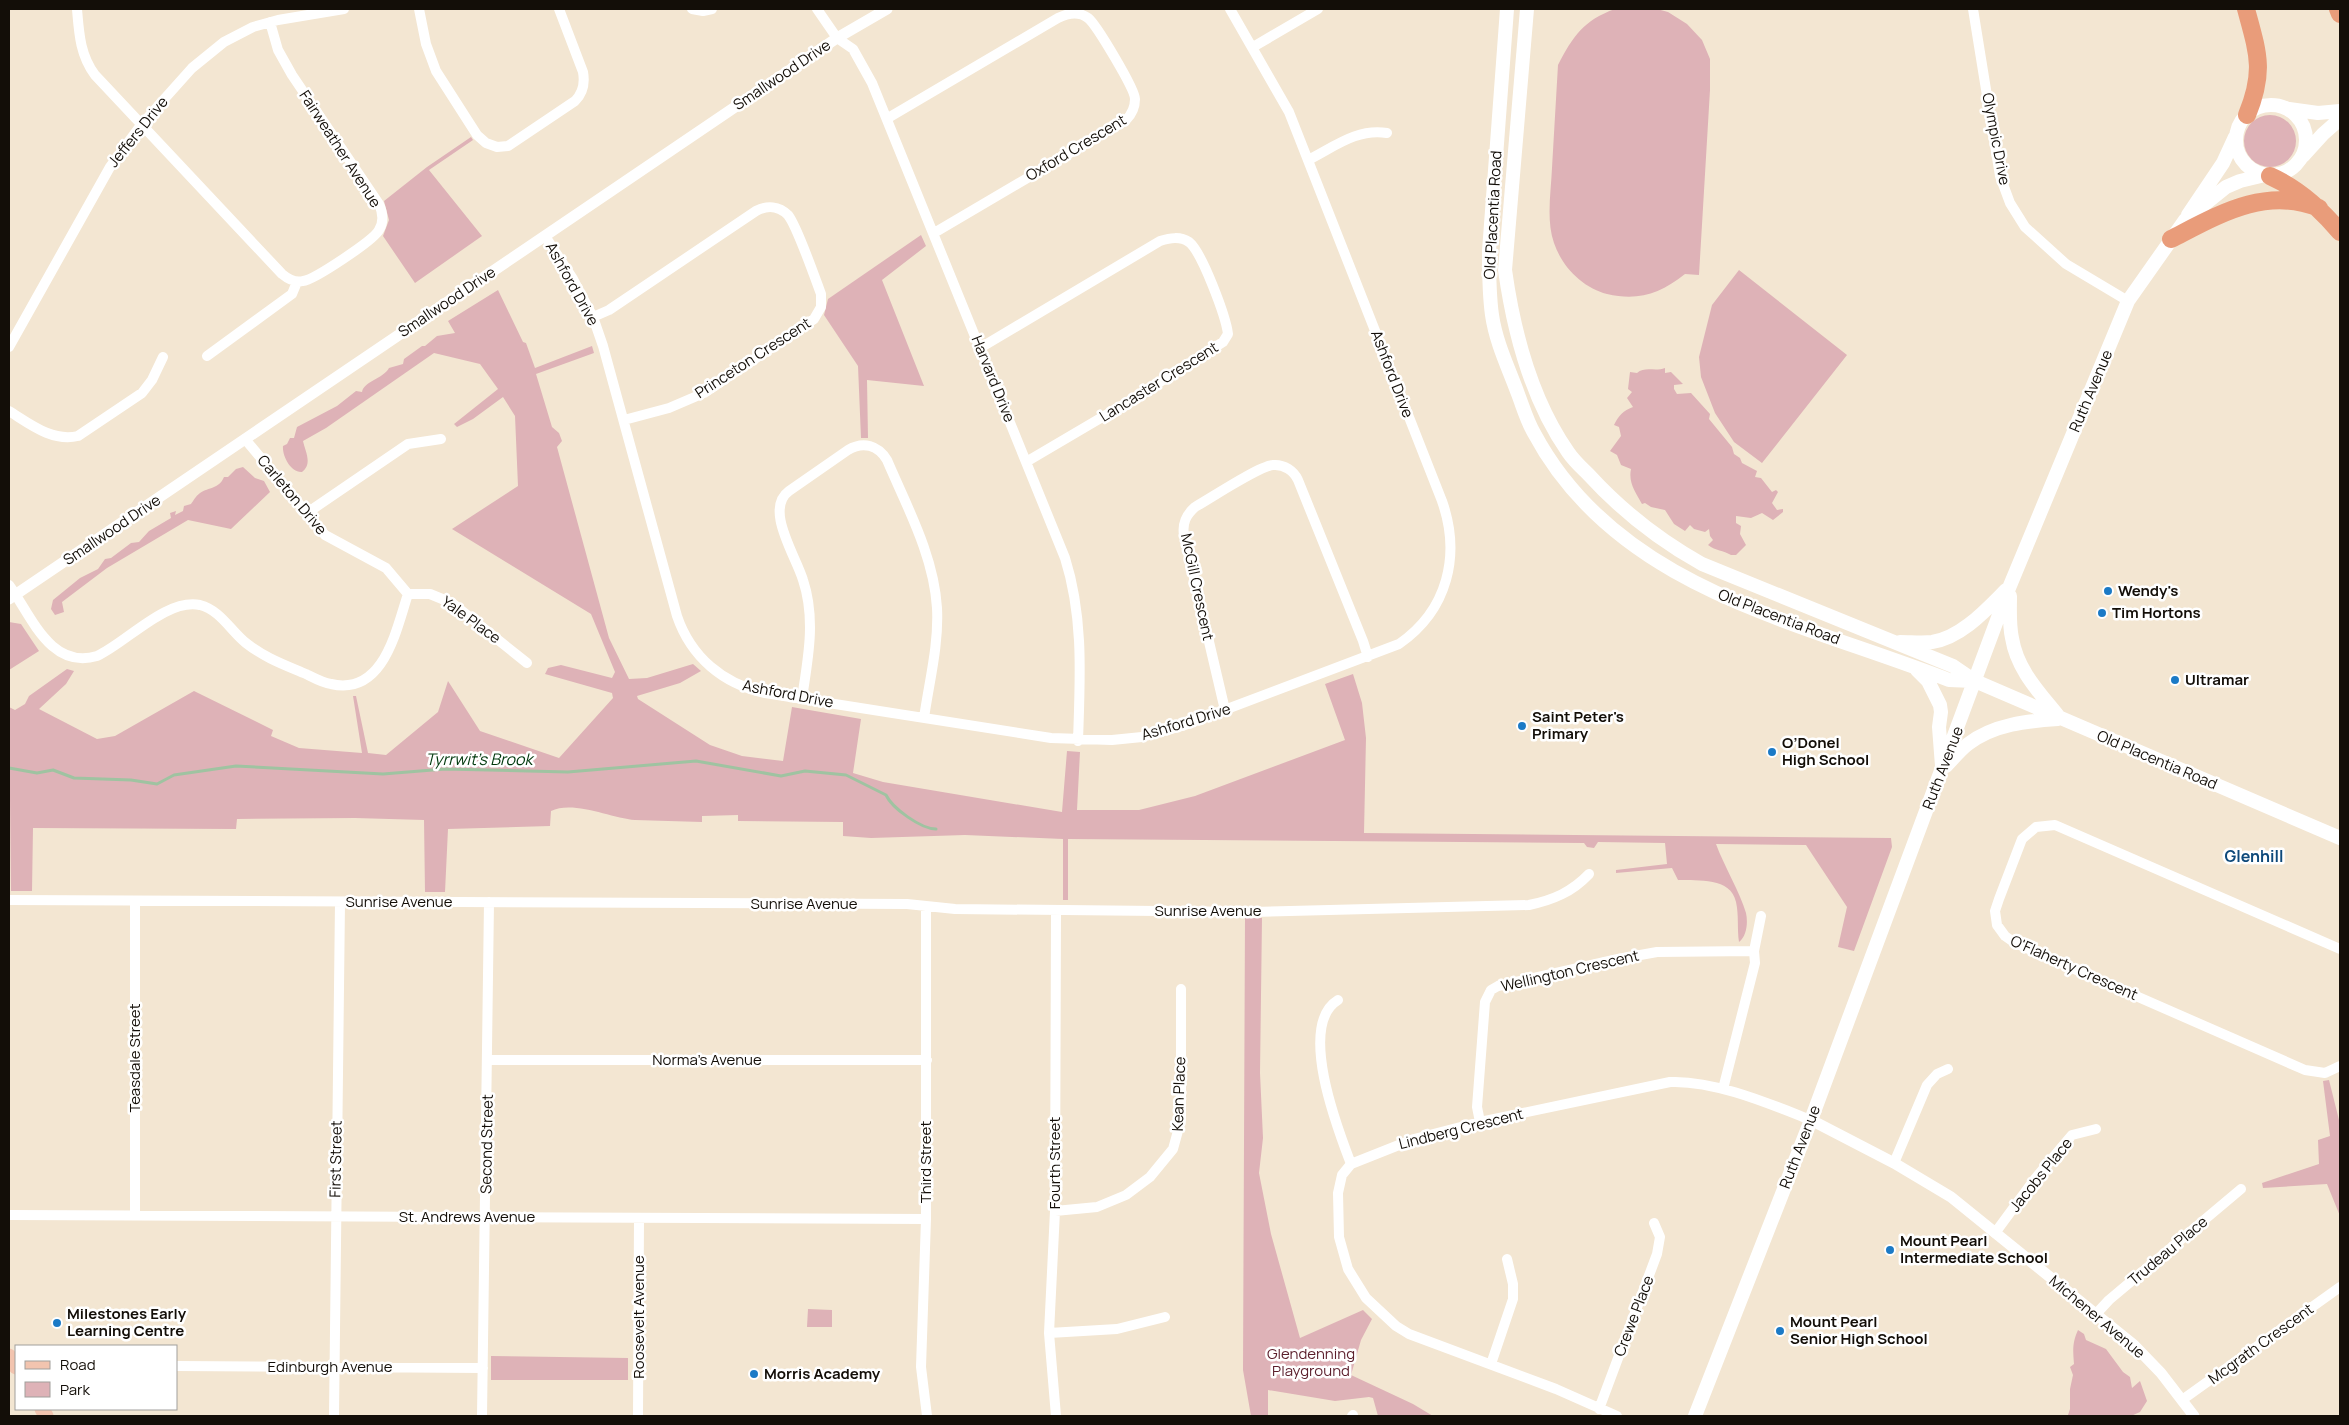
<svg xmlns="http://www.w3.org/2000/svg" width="2349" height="1425" viewBox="0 0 2349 1425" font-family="Manrope,sans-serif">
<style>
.green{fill:#deb2b7}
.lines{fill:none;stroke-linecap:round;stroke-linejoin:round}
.stream{stroke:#9fc3a1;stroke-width:3}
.minor{stroke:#fff;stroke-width:10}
.tertiary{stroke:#fff;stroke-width:11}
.secondary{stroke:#fff;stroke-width:14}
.primary{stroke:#f2c4af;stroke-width:15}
.motorway{stroke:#e99c7a;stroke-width:18}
.poi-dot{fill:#1b7ac6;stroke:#fff;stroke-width:2}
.labels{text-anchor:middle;stroke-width:5;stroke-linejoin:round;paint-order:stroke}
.street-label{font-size:15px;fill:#130e08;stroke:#fff}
.poi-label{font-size:15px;font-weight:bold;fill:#130e08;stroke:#fff;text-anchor:start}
.park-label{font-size:15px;fill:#5b1e2b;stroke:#fff}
.water-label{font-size:16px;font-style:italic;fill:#00380c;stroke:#fff}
.neighbourhood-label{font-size:16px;font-weight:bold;fill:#0e497a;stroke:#fff}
</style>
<rect width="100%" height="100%" fill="#f3e6d2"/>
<path class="green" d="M 1615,9 L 1657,9 L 1668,12 L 1687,24 L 1702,40 L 1710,59 L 1710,90 L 1699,275 L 1685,274 C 1660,294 1638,301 1607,294 C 1583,288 1562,267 1554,243 C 1546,220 1551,192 1552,168 C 1554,133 1556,99 1558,65 C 1573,36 1584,20 1615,9 Z
M2244 141a26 26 0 1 1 52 0a26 26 0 1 1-52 0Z
M 471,137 L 473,140 L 429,170 L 482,236 L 415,283 L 383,236 L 389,220 L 384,201 L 427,167 Z
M 921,235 L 926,246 L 882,280 L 924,386 L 867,380 L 868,438 L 861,438 L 858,366 L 824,315 L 828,299 Z
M 1739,270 L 1847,355 L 1762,463 L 1734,442 L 1715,413 L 1701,377 L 1699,357 L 1712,305 Z
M 498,290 L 523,342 L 526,343 L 535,368 L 592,346 L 594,353 L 536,374 L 552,427 L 559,433 L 562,441 L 557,447 L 609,638 L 629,679 L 647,678 L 693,664 L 701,671 L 680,683 L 637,696 L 638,699 L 710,745 L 742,756 L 783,761 L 792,707 L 861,719 L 853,773 L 883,782 L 1062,812 L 1067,751 L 1080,752 L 1077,810 L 1139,810 L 1195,796 L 1345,740 L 1325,684 L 1353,674 L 1362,703 L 1366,738 L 1364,833 L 1891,838 L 1892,847 L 1854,951 L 1838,947 L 1847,907 L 1806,845 L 1716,844 C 1724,866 1740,892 1746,913 C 1748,922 1747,936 1739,942 C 1737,929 1739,915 1736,902 C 1731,877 1698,881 1678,880 L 1672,868 L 1616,873 L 1616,870 L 1667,864 L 1665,843 L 1598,842 L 1594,848 L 1587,847 L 1584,843 L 1068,839 L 1068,900 L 1063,900 L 1063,839 L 965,835 L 871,838 L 843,836 L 843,822 L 738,821 L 738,815 L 702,816 L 702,822 C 680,821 657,821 635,820 C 611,818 573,800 551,811 L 550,826 L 448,829 L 445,892 L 425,892 L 424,820 L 355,818 L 237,819 L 236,829 L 33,828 L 32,891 L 11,891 L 9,707 L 15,710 L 25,704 L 29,696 L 67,669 L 74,671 L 66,684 L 39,709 L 97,739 L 115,736 L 194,691 L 273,730 L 271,736 L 299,748 L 362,753 L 353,696 L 356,696 L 368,753 L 386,755 L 438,712 L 448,681 L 480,731 L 559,758 L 613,698 L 612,693 L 545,674 L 548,668 L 561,665 L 612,678 L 615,672 L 591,614 L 452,529 L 518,486 L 515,416 L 503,397 L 473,419 L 457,427 L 454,424 L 498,389 L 480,364 L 434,353 L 326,428 L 303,441 C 305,451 313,464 302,472 C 291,473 282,456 283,446 L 287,444 L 290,438 L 294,438 L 297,427 L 337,406 L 356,391 L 362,392 C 364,381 383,379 389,368 L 403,364 L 404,359 L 422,346 L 425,346 L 437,336 L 455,333 L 448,321 Z
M 1665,368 L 1665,373 L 1671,372 L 1683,384 L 1674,385 L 1674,389 L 1677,394 L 1691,393 L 1710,414 L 1709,419 L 1732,447 L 1734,454 L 1740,458 L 1742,463 L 1757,471 L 1755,477 L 1761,478 L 1772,492 L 1776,490 L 1778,492 L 1772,503 L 1777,510 L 1783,509 L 1783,512 L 1773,520 L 1762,513 L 1751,518 L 1736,516 L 1736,523 L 1741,526 L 1740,534 L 1746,545 L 1736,555 L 1731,555 C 1723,550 1716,551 1708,545 L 1713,540 L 1710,536 L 1709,529 L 1705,532 L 1694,529 L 1690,525 L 1685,531 L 1674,524 L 1665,510 L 1651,507 L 1645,503 L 1642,504 C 1636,493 1628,483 1631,469 L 1621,465 L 1617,455 L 1610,451 L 1621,436 L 1619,427 L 1614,425 C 1619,415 1623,411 1633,407 L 1627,398 L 1632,392 L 1628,389 L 1630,372 L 1637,373 C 1645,366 1655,372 1665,368 Z
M 243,467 L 255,478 L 264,481 L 270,492 L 231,529 L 188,520 L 107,568 L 62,602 L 64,612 L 55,615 L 51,609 L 53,600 L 80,578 L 98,569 L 105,559 L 111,558 L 131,543 L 139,542 L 149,531 L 171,518 L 170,513 L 176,511 L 175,515 L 183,511 L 184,506 L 191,504 C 194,500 195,497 200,493 C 209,487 219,489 224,477 L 228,477 L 236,469 Z
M 9,622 L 21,624 L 39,651 L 9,670 Z
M 1245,918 L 1262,918 L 1260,1073 L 1263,1138 L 1259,1173 L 1271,1234 L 1300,1338 L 1363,1310 L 1372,1319 L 1361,1340 L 1351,1375 L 1413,1404 L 1433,1416 L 1378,1416 L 1373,1398 L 1369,1397 L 1335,1401 L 1268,1390 L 1268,1416 L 1251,1416 L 1243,1370 Z
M 2329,1080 L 2340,1124 L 2340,1216 L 2327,1184 L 2263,1188 L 2262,1183 L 2319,1164 L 2318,1140 L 2330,1136 L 2323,1081 Z
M 808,1309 L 832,1310 L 832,1327 L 807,1327 Z
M 2078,1330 L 2084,1334 L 2086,1340 L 2106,1349 L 2123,1372 L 2130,1377 L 2132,1388 L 2140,1381 L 2147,1401 L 2140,1412 L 2131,1416 L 2068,1415 L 2070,1409 L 2070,1389 L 2073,1375 L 2070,1367 L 2074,1364 C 2073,1351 2072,1343 2078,1330 Z
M 491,1356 L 628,1358 L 628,1380 L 491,1380 Z"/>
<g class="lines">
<path class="stream" d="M 9,768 L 37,773 L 53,770 L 74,778 L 131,780 L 157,784 L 174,775 L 236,766 L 383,774 L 445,769 L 568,772 L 696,761 L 781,776 L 805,771 L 846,775 L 886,795 C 892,808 921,829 936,829"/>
<path class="minor" d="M 77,9 C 79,33 80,55 95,75 L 282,274 C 288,279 295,283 303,281 C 314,280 374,240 379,230 C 384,222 383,213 379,204 L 292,75 L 278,50 L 270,22
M 419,9 L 426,44 L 436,71 L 477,135 L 486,143 L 497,147 L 508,146 L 575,101 C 583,93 585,83 583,72 L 559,9
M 692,9 L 703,11 L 712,9
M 817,9 L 837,38 L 853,49 L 872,83 L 1065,558 C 1084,618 1080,679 1078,741
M 1973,9 L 2000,176 L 2010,203 L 2025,227 L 2066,264 L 2128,301
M 1253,47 L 1318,9
M 888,118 L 1058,18 C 1068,13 1079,11 1088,18 C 1096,24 1135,89 1135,99 C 1135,107 1132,114 1126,120 L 934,233
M 1308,160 C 1334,147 1357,128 1387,133
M 545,236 L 573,279 L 593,317 L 603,346 L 677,616 C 691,657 723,684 765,693 L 1051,738 L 1112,740 L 1142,737 L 1182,726 L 1399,644 C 1448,610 1461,555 1442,501 L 1289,112 L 1230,9
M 593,317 L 609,310 L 756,211 C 767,205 779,206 788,215 C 797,226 815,278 821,294 L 821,307 L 814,319 L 704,393 L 669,408 L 624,420
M 9,347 L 110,167 L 141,125 L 192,68 L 224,42 L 253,27 L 278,20 L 344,9
M 980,348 L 1160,241 C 1170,238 1180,236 1189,242 C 1202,252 1226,317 1228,334 L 1223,342 L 1133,399 L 1026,462
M 207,356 L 292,294 L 297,282
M 9,411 C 30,424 52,442 78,436 L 142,393 L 152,380 L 163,357
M 307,513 L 408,444 L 441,439
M 9,585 C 31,615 50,670 97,656 C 126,643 166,598 200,605 C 220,610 231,631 246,643 C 265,658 285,665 306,674 C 314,678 323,683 331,684 C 384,696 396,630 408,594 L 386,568 L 325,535 L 245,439
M 408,594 L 430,594 L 452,603 L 527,663
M 802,698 C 808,659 816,619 803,580 C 796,556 764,509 789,491 L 848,450 C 863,441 878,445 887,460 C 907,507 934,556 937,608 C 939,645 929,682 924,718
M 1225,710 L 1184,535 C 1182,523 1186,515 1195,507 C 1211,498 1259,466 1273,465 C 1284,464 1294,471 1298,480 L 1363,641 L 1368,657
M 9,900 L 907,904 L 955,909 L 1253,912 L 1529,905 C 1553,900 1572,892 1589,874
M 926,906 L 926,1219 L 921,1367 L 927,1416
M 1056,910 L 1055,1211 L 1049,1333 L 1056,1416
M 2340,949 L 2055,825 L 2036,827 L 2022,839 L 1999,899 L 1995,911 L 1997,925 L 2005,936 L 2015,943 L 2305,1070 L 2325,1073 L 2340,1066
M 1754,951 L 1761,916
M 1338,1000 C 1297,1025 1338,1130 1351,1164
M 488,1060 L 927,1060
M 1480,1122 L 1477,1107 L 1485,1002 L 1491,990 L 1498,986 L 1618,959 L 1657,952 L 1754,951 L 1755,963 L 1723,1089
M 1894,1163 L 1927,1085 L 1937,1074 L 1948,1069
M 1055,1211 L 1097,1207 L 1126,1195 L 1150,1177 L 1173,1149 L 1181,1120 L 1181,989
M 9,1215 L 926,1219
M 135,1215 L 135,901
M 1995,1233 L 2034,1180 L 2072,1135 L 2096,1129
M 2096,1314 L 2109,1300 L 2241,1189
M 1049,1333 L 1117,1329 L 1165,1317
M 1491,1364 L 1513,1299 L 1513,1284 L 1507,1259
M 176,1366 L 483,1368
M 2182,1400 L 2340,1287
M 1599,1409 L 1657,1254 L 1660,1237 L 1654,1223
M 334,1416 L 340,902
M 482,1416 L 489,902
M 638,1416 L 639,1218
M 1352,1416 L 1353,1415
M 1617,1416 L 1556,1389 L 1409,1334 L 1396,1326 L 1366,1298 L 1348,1269 L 1339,1237 L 1338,1193 L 1342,1175 L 1351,1164 L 1414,1139 L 1480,1122 L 1670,1082 C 1714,1080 1770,1104 1811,1120"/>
<path class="tertiary" d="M 9,599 L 837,38 L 887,9
M 1811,1120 L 1894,1163 L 1951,1197 L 2134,1345 L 2161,1373 L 2194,1416"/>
<path class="secondary" d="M 1507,9 L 1489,251 C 1489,273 1489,294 1492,315 C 1496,343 1509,369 1518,394 C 1523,407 1527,421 1534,433 C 1617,589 1799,621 1949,680 L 1974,681
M 1527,9 L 1505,270 C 1514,334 1531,399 1568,452 C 1574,461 1582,468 1589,475 C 1622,511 1659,540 1702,564 L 1953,666 L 1975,681 L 2340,838
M2236 140a35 35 0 1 1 70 0a35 35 0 1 1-70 0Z
M 2289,109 L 2318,113 L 2340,111
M 2303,156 L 2323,134 L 2340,119
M 2188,215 L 2223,163 L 2235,137
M 2010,596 C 2010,610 2009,625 2012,638 C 2017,670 2040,693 2059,717
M 1900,642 C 1911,642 1922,643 1932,642 C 1961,638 1987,609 2006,590
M 1917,670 L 1928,681 L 1940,705 L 1941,712 L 1939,727 L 1942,766
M 1946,766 C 1953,759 1960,750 1968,744 C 1994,724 2028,721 2058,719
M 1695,1416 L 1811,1120 L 2009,588 L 2128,301 L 2185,220 L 2226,187 L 2240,181 L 2265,175"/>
<path class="primary" d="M 9,1356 L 16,1367
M 42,1409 L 46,1416"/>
<path class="motorway" d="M 2246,9 C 2258,53 2265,71 2247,115
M 2338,9 L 2340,14
M 2270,176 C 2299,189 2320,208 2340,232
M 2171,239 C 2218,215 2265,186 2319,208"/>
</g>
<g class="poi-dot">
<circle cx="2108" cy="591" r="5"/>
<circle cx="2102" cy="613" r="5"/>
<circle cx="2175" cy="680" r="5"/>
<circle cx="1522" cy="726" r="5"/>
<circle cx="1772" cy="752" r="5"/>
<circle cx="1890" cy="1250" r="5"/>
<circle cx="57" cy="1323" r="5"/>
<circle cx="1780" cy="1331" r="5"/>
<circle cx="754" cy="1374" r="5"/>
</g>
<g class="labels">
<g class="street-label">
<text transform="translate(782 75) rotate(-34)" y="5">Smallwood Drive</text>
<text transform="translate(138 132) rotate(-51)" y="5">Jeffers Drive</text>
<text transform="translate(1996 139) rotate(79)" y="5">Olympic Drive</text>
<text transform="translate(1076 148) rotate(-31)" y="5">Oxford Crescent</text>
<text transform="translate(340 149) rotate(57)" y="5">Fairweather Avenue</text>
<text transform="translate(1493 215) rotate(-87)" y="5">Old Placentia Road</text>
<text transform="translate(572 284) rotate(61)" y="5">Ashford Drive</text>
<text transform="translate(447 302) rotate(-34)" y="5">Smallwood Drive</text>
<text transform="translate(753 358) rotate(-33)" y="5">Princeton Crescent</text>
<text transform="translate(1392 374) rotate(69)" y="5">Ashford Drive</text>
<text transform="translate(993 379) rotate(68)" y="5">Harvard Drive</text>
<text transform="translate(1159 382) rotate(-32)" y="5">Lancaster Crescent</text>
<text transform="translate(2091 391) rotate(-67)" y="5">Ruth Avenue</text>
<text transform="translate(292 495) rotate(50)" y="5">Carleton Drive</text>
<text transform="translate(112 530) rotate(-34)" y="5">Smallwood Drive</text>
<text transform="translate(1197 587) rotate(78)" y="5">McGill Crescent</text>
<text transform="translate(1779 617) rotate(21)" y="5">Old Placentia Road</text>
<text transform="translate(471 620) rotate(36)" y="5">Yale Place</text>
<text transform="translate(788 694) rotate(11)" y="5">Ashford Drive</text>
<text transform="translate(1186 722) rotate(-17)" y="5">Ashford Drive</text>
<text transform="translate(2157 760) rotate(23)" y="5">Old Placentia Road</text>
<text transform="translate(1943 768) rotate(-69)" y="5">Ruth Avenue</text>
<text x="399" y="907">Sunrise Avenue</text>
<text x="804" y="909">Sunrise Avenue</text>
<text x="1208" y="916">Sunrise Avenue</text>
<text transform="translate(2074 968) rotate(24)" y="5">O'Flaherty Crescent</text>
<text transform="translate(1570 971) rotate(-13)" y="5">Wellington Crescent</text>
<text transform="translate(135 1058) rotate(-90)" y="5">Teasdale Street</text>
<text x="707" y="1065">Norma's Avenue</text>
<text transform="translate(1179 1094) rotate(-88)" y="5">Kean Place</text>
<text transform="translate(1461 1129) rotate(-14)" y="5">Lindberg Crescent</text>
<text transform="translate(487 1144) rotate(-89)" y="5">Second Street</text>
<text transform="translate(1800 1147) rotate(-69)" y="5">Ruth Avenue</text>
<text transform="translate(336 1159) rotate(-89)" y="5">First Street</text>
<text transform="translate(926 1162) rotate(-90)" y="5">Third Street</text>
<text transform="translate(1055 1163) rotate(-90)" y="5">Fourth Street</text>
<text transform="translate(2041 1175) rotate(-51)" y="5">Jacobs Place</text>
<text x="467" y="1222">St. Andrews Avenue</text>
<text transform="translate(2168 1251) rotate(-40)" y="5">Trudeau Place</text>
<text transform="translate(1634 1316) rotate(-69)" y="5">Crewe Place</text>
<text transform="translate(639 1317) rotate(-90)" y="5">Roosevelt Avenue</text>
<text transform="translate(2097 1317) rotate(40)" y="5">Michener Avenue</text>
<text transform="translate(2261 1344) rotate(-36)" y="5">Mcgrath Crescent</text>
<text x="330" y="1372">Edinburgh Avenue</text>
</g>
<g class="poi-label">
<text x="2118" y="596">Wendy's</text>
<text x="2112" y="618">Tim Hortons</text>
<text x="2185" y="685">Ultramar</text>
<text x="1532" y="722">Saint Peter's<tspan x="1532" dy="17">Primary</tspan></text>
<text x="1782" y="748">O’Donel<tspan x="1782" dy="17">High School</tspan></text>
<text x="1900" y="1246">Mount Pearl<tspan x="1900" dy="17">Intermediate School</tspan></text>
<text x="67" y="1319">Milestones Early<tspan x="67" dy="17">Learning Centre</tspan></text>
<text x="1790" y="1327">Mount Pearl<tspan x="1790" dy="17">Senior High School</tspan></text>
<text x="764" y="1379">Morris Academy</text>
</g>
<g class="park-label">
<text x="1311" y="1359">Glendenning<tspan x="1311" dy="17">Playground</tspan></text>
</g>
<g class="water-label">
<text x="479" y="765">Tyrrwit's Brook</text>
</g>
<g class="neighbourhood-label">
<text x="2254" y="862">Glenhill</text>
</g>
</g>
<rect width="2349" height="1425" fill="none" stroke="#130e08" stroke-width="20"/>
<rect x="15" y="1345" width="162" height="65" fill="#ffffff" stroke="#a19f9c"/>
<rect x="25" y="1361" width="25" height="8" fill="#f2c4af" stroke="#a19f9c"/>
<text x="60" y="1370" font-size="15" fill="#130e08">Road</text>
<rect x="25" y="1382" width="25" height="15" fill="#deb2b7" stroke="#a19f9c"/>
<text x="60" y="1395" font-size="15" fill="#130e08">Park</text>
</svg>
